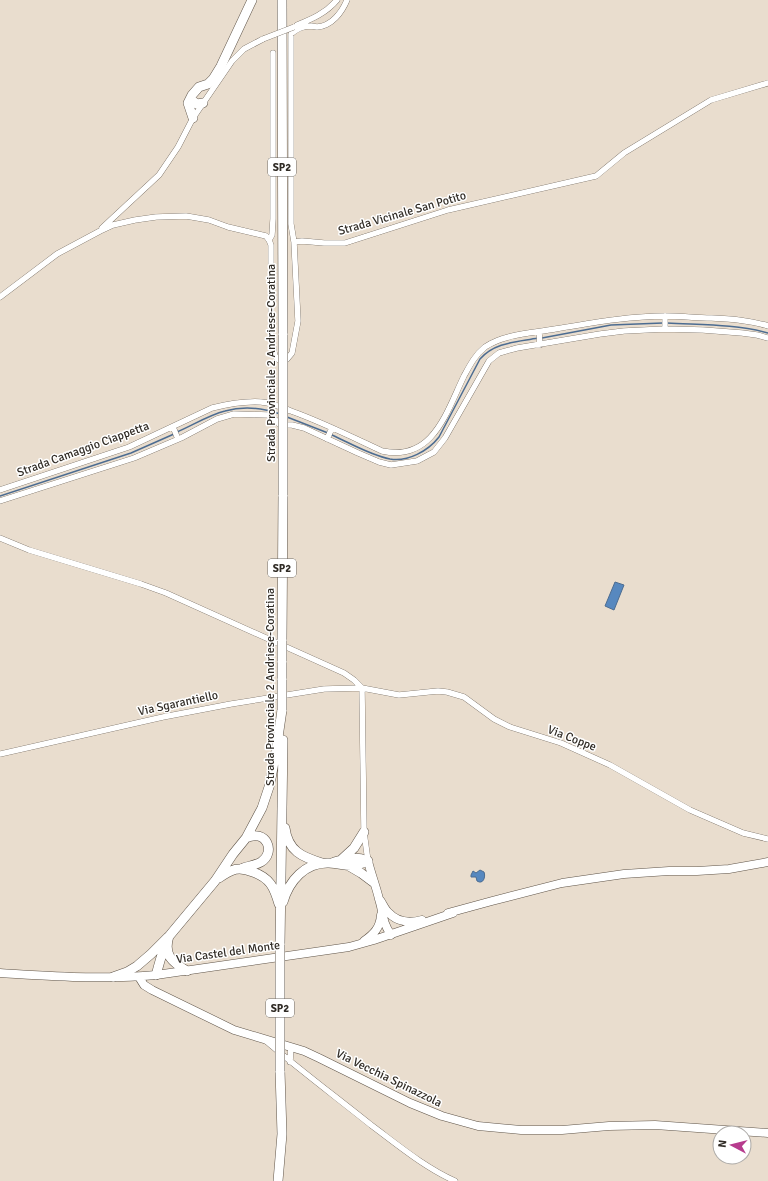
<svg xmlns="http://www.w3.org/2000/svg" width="768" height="1181" viewBox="0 0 768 1181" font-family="Signika,sans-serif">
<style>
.water{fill:#5788bf;stroke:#4c6c91}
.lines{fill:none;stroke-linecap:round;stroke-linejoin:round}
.stream{stroke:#4c6c91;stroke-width:1.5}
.street-casing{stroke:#5f5448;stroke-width:6}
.secondary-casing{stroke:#5f5448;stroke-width:9}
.primary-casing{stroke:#5f5448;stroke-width:10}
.street{stroke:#fff;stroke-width:5.5}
.secondary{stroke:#fff;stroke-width:8}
.primary{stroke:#fff;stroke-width:9}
.street-bridge-casing{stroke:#5f5448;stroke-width:6;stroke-linecap:butt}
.primary-bridge-casing{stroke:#5f5448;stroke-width:10;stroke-linecap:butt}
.street-bridge{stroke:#fff;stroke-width:5.5}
.primary-bridge{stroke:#fff;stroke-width:9}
.labels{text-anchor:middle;stroke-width:3;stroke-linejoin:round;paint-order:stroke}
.shield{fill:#fff;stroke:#6f6b67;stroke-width:1}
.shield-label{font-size:11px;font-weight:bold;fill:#312c26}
.street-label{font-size:12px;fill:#312c26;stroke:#fff}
</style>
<rect width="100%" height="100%" fill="#e9ddce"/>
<path class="water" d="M 615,582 L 624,585 L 614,610 L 605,606 Z
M 480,870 L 484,872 C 486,877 483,885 477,881 L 476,877 L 471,877 L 471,875 L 473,871 L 476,873 Z"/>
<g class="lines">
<path class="stream" d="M 667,323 C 700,325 735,324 768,333
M 542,338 L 611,325 L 663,323
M 287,417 L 328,433
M 177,432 C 193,425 209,415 225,411 C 243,406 263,408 280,414
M 332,435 C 350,443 370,455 390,459 C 408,462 428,451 439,437 L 480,359 C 495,342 517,342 538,338
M 0,496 L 131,453 L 174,434"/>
<g class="street-casing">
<path id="street" d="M 297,25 C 312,19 326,13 337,0
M 102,228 L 159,175 L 178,147 L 193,118 L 232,61 L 244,49 L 263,39
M 269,240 L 272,235 L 273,219 L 273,53
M 294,242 L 291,224 L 291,34 C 297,29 302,26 311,26 C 311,26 317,27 317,27 C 332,26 342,12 347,0
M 0,297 L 57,254 L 100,231 L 113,225 L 135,220 L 156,217 L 186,216 L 209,220 L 228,227 L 266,236 L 269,240 L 271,245 L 271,335 L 274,352 L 275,356 L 279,360 L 287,359 L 292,353 L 298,321 L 294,242 L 302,241 L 324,243 L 345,243 L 448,210 L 596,176 L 624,153 L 711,100 L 768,83
M 665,316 L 665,329
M 539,332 L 540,345
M 173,427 L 178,439
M 327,439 L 332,428
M 0,490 L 129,447 L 212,408 C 228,404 245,401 261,402 C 272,403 281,407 291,411 C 322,422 352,437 382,451 C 433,462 446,413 464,376 C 470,365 475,355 485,347 C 504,334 533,333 555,329 C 591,323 629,316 666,316 C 681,316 696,318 711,318 C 730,319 750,320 768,326
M 0,501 L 134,458 L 181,438 L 217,419 L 234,414 L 268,415 L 277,421 L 280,425 L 292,425 L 304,428 L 358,453 L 379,462 L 391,465 L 417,461 L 434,452 L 445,438 L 489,361 L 499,353 L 517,348 L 600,334 L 624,331 L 665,329 L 703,330 L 742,333 L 757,335 L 768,338
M 0,538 L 29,550 L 141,584 L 166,593 L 344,673 L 354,680 L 362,688
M 362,688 L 364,832 L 368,861
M 0,754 L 163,717 L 231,704 L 324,689 L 362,688 L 399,695 L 438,691 L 447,692 L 464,697 L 494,719 L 510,727 L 561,743 L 610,765 L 690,810 L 743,833 L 768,839
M 266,1041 C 300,1070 336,1097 371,1125 C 398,1145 424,1167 455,1181
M 290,1062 L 291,1047"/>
</g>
<g class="secondary-casing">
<path id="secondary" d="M 368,861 C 371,874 376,886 379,899 C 384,914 381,920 391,935
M 380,900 C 383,904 385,910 389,913 C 397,922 410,923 422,920
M 448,913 L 492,901 L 562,883 L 624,874 L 669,871 L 697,871 L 729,869 L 768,862
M 364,941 C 374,934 380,928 381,915
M 0,973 C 52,976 104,980 156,975 L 349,947 L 374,940 L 453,913
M 139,977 L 144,985 L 152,990 L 234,1030 L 304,1051 L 319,1058 L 410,1103 L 442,1116 L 478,1126 L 521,1130 L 562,1130 L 609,1126 L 655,1125 L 768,1133"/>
</g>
<g class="primary-casing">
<path id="primary" d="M 282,0 L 283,335
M 190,99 L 197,104 L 203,103
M 193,118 L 188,103 L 192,95 L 199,87 L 208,84 L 213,79 L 221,66 L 252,0
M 282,641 L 283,495
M 282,680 L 282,661
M 285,828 C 288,851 302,857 322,863
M 342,859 L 354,848 L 364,832
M 334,862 C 347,858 356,856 368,861
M 349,866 L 361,873 L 373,882
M 243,868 C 249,866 256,865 261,862 C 276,853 267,828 246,838
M 219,878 C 232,869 238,866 253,872 C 270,878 274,887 279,904
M 283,902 C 289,881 305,862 329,863 C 347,864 349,869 368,861
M 169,936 C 163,955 172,962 187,971
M 280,945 L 283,740
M 156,975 C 159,966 161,952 167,945
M 113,977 L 127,972 L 137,966 L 151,954 L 170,935 L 215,881 L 233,854 L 246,838 L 262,808 L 270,784 L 276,751 L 282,710
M 278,1181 L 282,1134 L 280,1071"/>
</g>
<use href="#street" class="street"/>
<use href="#secondary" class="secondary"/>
<use href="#primary" class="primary"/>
<g class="street-bridge-casing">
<path id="street-bridge" d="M 263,39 L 294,27"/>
</g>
<g class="primary-bridge-casing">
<path id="primary-bridge" d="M 283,335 L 283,495
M 282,641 L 282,661
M 282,680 L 282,710
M 280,945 L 280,1071"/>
</g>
<use href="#street-bridge" class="street-bridge"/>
<use href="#primary-bridge" class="primary-bridge"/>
</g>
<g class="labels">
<g class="shield">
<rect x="268" y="158" width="28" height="18" rx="3"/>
<rect x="268" y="559" width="28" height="18" rx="3"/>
<rect x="266" y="999" width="28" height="18" rx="3"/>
</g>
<g class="shield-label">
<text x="282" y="171">SP2</text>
<text x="282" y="572">SP2</text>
<text x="280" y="1012">SP2</text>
</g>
<g class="street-label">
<text transform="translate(402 213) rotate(-16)" y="4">Strada Vicinale San Potito</text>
<text transform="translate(271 363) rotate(-90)" y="4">Strada Provinciale 2 Andriese-Coratina</text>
<text transform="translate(83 449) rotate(-20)" y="4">Strada Camaggio Ciappetta</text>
<text transform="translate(270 687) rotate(-90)" y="4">Strada Provinciale 2 Andriese-Coratina</text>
<text transform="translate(178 703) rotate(-12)" y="4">Via Sgarantiello</text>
<text transform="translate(572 738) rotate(21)" y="4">Via Coppe</text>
<text transform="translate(228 952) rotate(-8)" y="4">Via Castel del Monte</text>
<text transform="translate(389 1078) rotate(26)" y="4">Via Vecchia Spinazzola</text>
</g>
</g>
<g transform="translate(732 1145) rotate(277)"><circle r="19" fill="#ffffff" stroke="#adaba8"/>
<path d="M0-3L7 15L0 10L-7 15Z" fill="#b73c8e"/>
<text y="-6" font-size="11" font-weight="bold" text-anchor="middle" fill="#312c26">N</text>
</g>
</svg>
